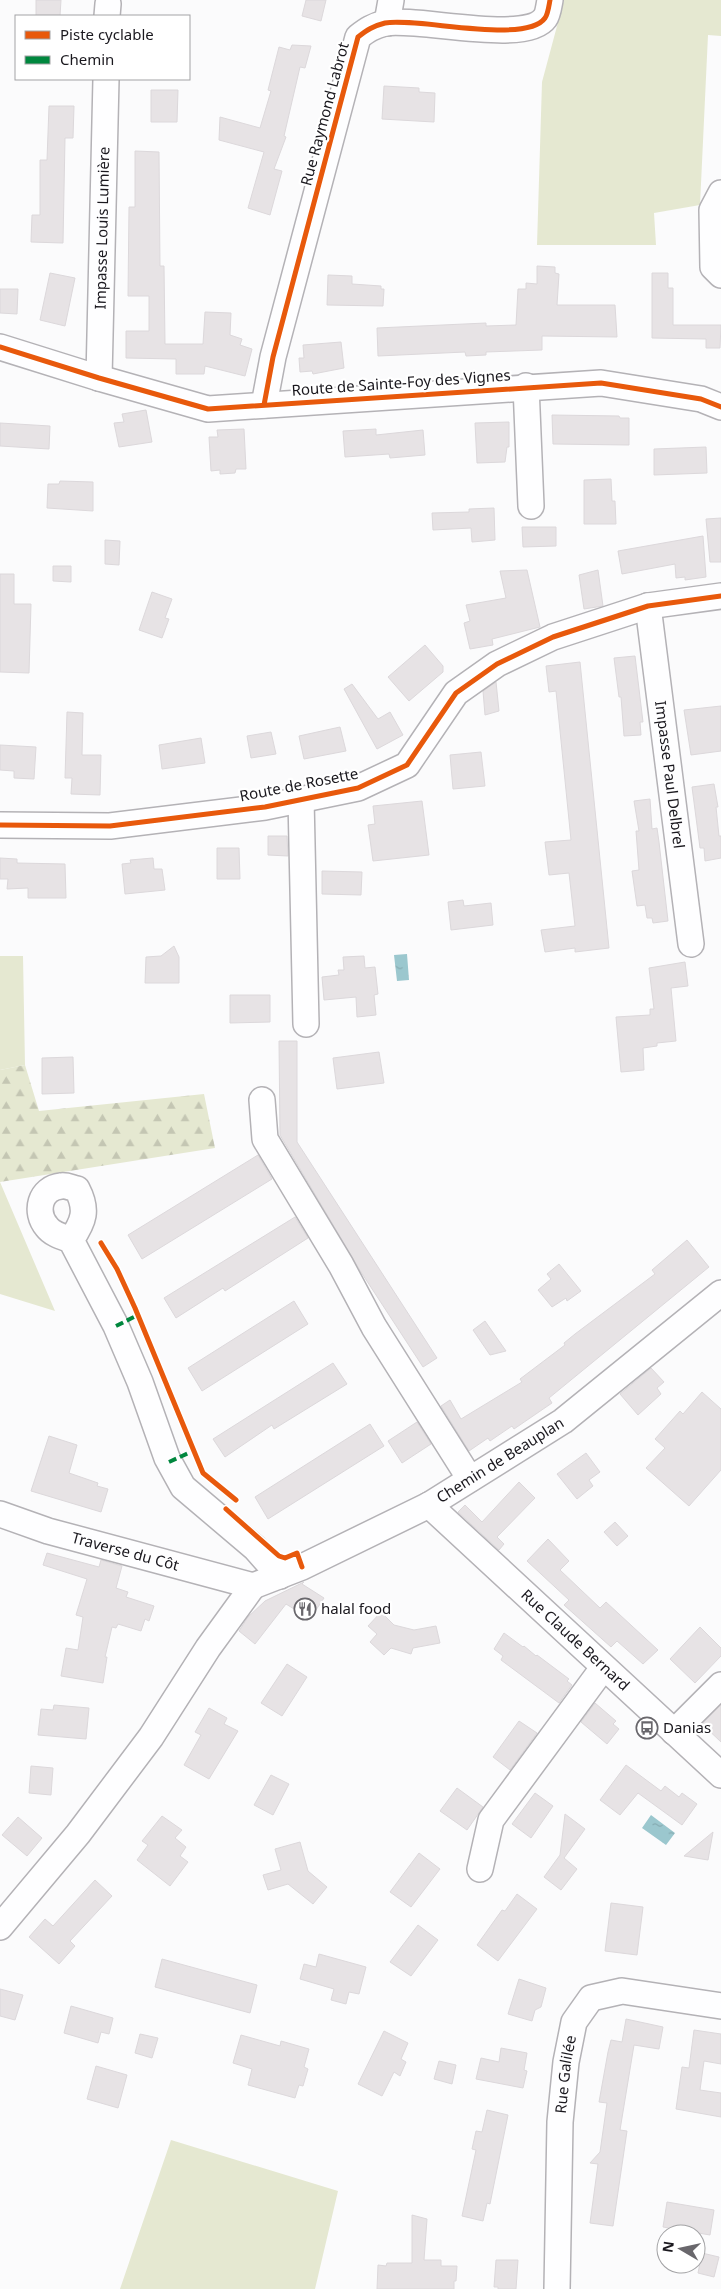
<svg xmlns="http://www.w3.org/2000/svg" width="721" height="2289" viewBox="0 0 721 2289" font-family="'Noto Sans',sans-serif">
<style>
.green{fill:#e5e8d1}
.forest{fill:url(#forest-firs)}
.water{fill:url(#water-ripples)}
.building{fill:#e7e3e5;stroke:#dcd8db}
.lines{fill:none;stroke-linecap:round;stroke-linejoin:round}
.minor-casing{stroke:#b4b2b6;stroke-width:28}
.minor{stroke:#fefeff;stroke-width:25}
.quiet{stroke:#00873e;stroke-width:4;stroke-dasharray:8 4;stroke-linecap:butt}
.cycleway-casing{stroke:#fff;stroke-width:8}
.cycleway{stroke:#e8590c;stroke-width:5}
.labels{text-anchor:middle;stroke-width:4.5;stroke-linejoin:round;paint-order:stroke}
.street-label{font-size:15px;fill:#1a181e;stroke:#fff}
.poi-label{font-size:15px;fill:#1a181e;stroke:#fff;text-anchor:start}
</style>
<defs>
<pattern id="forest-firs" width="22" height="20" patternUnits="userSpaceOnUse" patternTransform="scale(1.25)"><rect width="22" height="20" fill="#e5e8d1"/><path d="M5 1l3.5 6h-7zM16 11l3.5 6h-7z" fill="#c4c6b3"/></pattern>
<pattern id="water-ripples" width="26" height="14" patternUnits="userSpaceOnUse" patternTransform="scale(1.25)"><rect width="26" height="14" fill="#9bc7ce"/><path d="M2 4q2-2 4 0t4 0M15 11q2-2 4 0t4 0" fill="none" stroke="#85aab0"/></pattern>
</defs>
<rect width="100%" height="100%" fill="#fbfbfc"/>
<path class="green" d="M 564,0 L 721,0 L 721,36 L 708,35 L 700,205 L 654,213 L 656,245 L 537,245 L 542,82 Z
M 0,956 L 23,956 L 25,1065 L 0,1070 Z
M 0,1182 L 55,1311 L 0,1294 Z
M 171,2140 L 338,2191 L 315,2289 L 120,2289 Z"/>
<path class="forest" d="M 25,1065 L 39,1111 L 204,1094 L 215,1148 L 0,1182 L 0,1070 Z"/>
<path class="water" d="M 407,954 L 409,980 L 397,981 L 394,955 Z
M 651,1815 L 675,1833 L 666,1845 L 642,1828 Z"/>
<path class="building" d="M 36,0 L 61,0 L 60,16 L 36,16 Z
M 306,0 L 326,0 L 321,21 L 302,16 Z
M 292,45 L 311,46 L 305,68 L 300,67 L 284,136 L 286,137 L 274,169 L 282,171 L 270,215 L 248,208 L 264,152 L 219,140 L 220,117 L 260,128 L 271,91 L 268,90 L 279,47 L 290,50 Z
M 384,86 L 419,88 L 419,92 L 435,93 L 434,122 L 382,119 Z
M 151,90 L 178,90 L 177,122 L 151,122 Z
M 49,106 L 74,106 L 73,138 L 65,138 L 63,243 L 31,242 L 32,215 L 40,215 L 40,160 L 47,160 Z
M 135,151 L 159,152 L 160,266 L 164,266 L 165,344 L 203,344 L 205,312 L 231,313 L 230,335 L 242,339 L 240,345 L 252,349 L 245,376 L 205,366 L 204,374 L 176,374 L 176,359 L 126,358 L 126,331 L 149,331 L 149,296 L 128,296 L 129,207 L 135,207 Z
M 537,266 L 555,267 L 555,273 L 559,274 L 557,305 L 615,305 L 617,337 L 542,336 L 542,350 L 486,352 L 486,355 L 466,356 L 465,352 L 378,356 L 377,328 L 486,323 L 486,326 L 516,325 L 518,289 L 526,289 L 526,283 L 537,284 Z
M 50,273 L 75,278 L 65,326 L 40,320 Z
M 652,273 L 668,273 L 668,288 L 673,288 L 673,325 L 721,325 L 720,348 L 706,348 L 706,339 L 652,338 Z
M 328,275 L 352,276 L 352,284 L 381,286 L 381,289 L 384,289 L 383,306 L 327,305 Z
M 0,289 L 18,289 L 17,314 L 0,313 Z
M 341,342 L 344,368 L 313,374 L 312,371 L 300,372 L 299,358 L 304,358 L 303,345 Z
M 146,410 L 152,442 L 119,447 L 114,423 L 124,422 L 122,414 Z
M 552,415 L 619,416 L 620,418 L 629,418 L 629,445 L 553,444 Z
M 509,422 L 509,447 L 507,447 L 505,462 L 477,463 L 475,423 Z
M 0,423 L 50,426 L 49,449 L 0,446 Z
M 244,429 L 246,469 L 236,469 L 235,473 L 220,474 L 220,470 L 211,471 L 209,437 L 218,437 L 217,430 Z
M 376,429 L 376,435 L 423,430 L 425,455 L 390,458 L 389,454 L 345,457 L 343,431 Z
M 706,447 L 707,473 L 654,475 L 654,449 Z
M 611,479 L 612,501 L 615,501 L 616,524 L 584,524 L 584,480 Z
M 60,481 L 93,482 L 93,511 L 47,508 L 48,484 L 59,484 Z
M 494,508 L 495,540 L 472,542 L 471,528 L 433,530 L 432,513 L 469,512 L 469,509 Z
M 721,518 L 721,562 L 710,562 L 706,519 Z
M 522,527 L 556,527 L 556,546 L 523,547 Z
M 703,536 L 706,577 L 685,580 L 685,577 L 676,578 L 675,564 L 622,574 L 618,551 Z
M 105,540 L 120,541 L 119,565 L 105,564 Z
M 53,566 L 71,566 L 71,582 L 53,581 Z
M 527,570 L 540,627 L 492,639 L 493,645 L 470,649 L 464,623 L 470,621 L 466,605 L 506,598 L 500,571 Z
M 598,570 L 603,606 L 584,609 L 579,575 Z
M 0,574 L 14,574 L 14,604 L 31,604 L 29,673 L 0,672 Z
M 152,592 L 172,599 L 165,618 L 169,619 L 162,638 L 139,630 Z
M 425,645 L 443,666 L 443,672 L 409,701 L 388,677 Z
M 635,656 L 643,722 L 640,722 L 641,735 L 624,736 L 621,697 L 619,697 L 614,658 Z
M 580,662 L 609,948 L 575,952 L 575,948 L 545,952 L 541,930 L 575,926 L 569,873 L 549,875 L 545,842 L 571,840 L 556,691 L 549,692 L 546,666 Z
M 496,682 L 499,711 L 485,715 L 483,691 Z
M 352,684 L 378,719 L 390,712 L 403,735 L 377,749 L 344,689 Z
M 721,706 L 721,751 L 691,755 L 684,710 Z
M 67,712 L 83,713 L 82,755 L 101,755 L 100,795 L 71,794 L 72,778 L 65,778 Z
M 340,727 L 346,751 L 304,759 L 299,736 Z
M 271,732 L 276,754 L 251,758 L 247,736 Z
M 201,738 L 205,763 L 162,769 L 159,745 Z
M 0,745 L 36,747 L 34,779 L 14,778 L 14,771 L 0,770 Z
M 481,752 L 485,786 L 453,789 L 450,755 Z
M 714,784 L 718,807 L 716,807 L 719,836 L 721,836 L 721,858 L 705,861 L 704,848 L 700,848 L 692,787 Z
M 650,799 L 652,829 L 657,828 L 659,842 L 668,921 L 653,923 L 652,918 L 647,918 L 645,905 L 637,906 L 632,871 L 639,870 L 636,831 L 639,831 L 634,801 Z
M 422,801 L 429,855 L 373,861 L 368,825 L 375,824 L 373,806 Z
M 268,836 L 287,836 L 288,856 L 268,855 Z
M 217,848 L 239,848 L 240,879 L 217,879 Z
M 0,858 L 17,859 L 17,863 L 65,864 L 66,898 L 28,898 L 28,888 L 7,889 L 8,879 L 0,879 Z
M 153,858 L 154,869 L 162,869 L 165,890 L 125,894 L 122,864 L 131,863 L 130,860 Z
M 322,871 L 362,872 L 361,895 L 322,894 Z
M 463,900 L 464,906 L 491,903 L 493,925 L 451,930 L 448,902 Z
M 174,946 L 179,957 L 179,983 L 145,983 L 146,957 L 161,956 Z
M 364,956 L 365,968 L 375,967 L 378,994 L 374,995 L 376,1015 L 357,1017 L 356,997 L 324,1000 L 322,977 L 339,975 L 338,970 L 344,970 L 343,957 Z
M 685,962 L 688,986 L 671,988 L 676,1041 L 657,1043 L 657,1046 L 643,1048 L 644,1070 L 621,1072 L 616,1017 L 650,1015 L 650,1009 L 654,1009 L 649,968 Z
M 230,995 L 270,995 L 270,1022 L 230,1023 Z
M 279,1041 L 297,1041 L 297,1142 L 437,1358 L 423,1367 L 361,1272 L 280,1135 Z
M 379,1052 L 384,1083 L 337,1089 L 333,1058 Z
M 73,1057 L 74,1093 L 42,1094 L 42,1058 Z
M 258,1155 L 272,1179 L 142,1259 L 128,1235 Z
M 295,1217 L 308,1238 L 225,1291 L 223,1288 L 176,1318 L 164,1298 Z
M 687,1240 L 709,1267 L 549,1398 L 552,1403 L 514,1429 L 512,1426 L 490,1441 L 488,1438 L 469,1451 L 441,1406 L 450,1400 L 461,1419 L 522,1382 L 520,1379 L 565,1345 L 564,1343 L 575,1334 L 655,1274 L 652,1270 Z
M 559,1264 L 581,1291 L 567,1301 L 566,1298 L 552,1307 L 538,1290 L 551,1279 L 547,1274 Z
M 294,1301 L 308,1324 L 202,1391 L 188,1368 Z
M 485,1321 L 506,1351 L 490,1355 L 473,1330 Z
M 333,1363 L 347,1384 L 274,1429 L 272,1425 L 225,1457 L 213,1439 Z
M 651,1368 L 664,1382 L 657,1388 L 661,1394 L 638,1415 L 620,1394 Z
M 702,1392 L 721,1409 L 721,1470 L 689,1506 L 646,1468 L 665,1448 L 655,1439 L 680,1411 L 683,1414 Z
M 417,1422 L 431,1444 L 402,1463 L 388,1441 Z
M 370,1424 L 384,1446 L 268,1519 L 255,1497 Z
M 49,1436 L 77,1445 L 69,1473 L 98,1483 L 97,1486 L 108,1489 L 101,1512 L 31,1491 Z
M 586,1453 L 600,1472 L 589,1480 L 593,1486 L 577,1499 L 557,1474 Z
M 519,1482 L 535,1498 L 497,1537 L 504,1544 L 499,1550 L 458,1512 L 465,1505 L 482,1522 Z
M 615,1522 L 628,1536 L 617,1546 L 604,1532 Z
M 548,1539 L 569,1561 L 560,1570 L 600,1608 L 606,1602 L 658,1650 L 643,1664 L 617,1641 L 611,1647 L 564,1605 L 569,1600 L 527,1561 Z
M 47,1553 L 99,1567 L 101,1560 L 122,1566 L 116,1588 L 128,1592 L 126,1597 L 154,1606 L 149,1621 L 145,1619 L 141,1631 L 118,1624 L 116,1628 L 112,1627 L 105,1657 L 107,1657 L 103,1683 L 61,1676 L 66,1648 L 78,1650 L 83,1617 L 76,1615 L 87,1579 L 43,1565 Z
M 304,1582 L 302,1584 L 324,1598 L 310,1619 L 286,1604 L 255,1644 L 239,1631 L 248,1617 L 265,1601 Z
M 381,1612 L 394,1625 L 414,1630 L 436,1626 L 440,1643 L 413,1648 L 411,1654 L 391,1648 L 384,1655 L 370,1642 L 377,1634 L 368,1626 Z
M 700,1627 L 721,1648 L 721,1656 L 695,1683 L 670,1659 Z
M 504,1633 L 523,1647 L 524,1646 L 536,1656 L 537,1655 L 569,1679 L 567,1681 L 572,1685 L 559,1703 L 501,1660 L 503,1656 L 494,1649 Z
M 287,1664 L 307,1677 L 282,1716 L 261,1703 Z
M 595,1703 L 616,1721 L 613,1724 L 619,1729 L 607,1744 L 581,1722 Z
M 54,1705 L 89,1708 L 86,1739 L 38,1735 L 41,1709 L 53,1710 Z
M 721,1705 L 721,1742 L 702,1724 Z
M 209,1708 L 227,1718 L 224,1724 L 238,1731 L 209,1779 L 184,1765 L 201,1735 L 195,1732 Z
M 519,1721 L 537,1733 L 510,1770 L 493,1757 Z
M 626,1765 L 661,1791 L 665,1786 L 679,1797 L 682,1793 L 697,1804 L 682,1825 L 638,1793 L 620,1815 L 600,1800 Z
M 31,1766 L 53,1768 L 51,1795 L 29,1793 Z
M 271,1775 L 289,1784 L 273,1815 L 254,1805 Z
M 457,1788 L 483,1807 L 467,1830 L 440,1811 Z
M 535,1793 L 553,1806 L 531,1838 L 512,1824 Z
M 565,1814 L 585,1829 L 564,1858 L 577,1869 L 561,1890 L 544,1877 L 560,1855 Z
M 162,1816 L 182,1830 L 175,1838 L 186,1847 L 180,1856 L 188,1862 L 170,1886 L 137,1860 L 148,1845 L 142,1841 Z
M 18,1817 L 42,1838 L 27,1856 L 2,1835 Z
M 713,1832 L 708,1860 L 684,1856 Z
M 300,1842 L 308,1871 L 327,1887 L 313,1904 L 288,1884 L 268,1890 L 263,1875 L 281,1870 L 275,1849 Z
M 419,1853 L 440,1869 L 411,1907 L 390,1892 Z
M 95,1880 L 112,1896 L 70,1941 L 75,1946 L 59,1964 L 29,1937 L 45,1919 L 53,1926 Z
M 517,1894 L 537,1909 L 498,1961 L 477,1945 L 502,1910 L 505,1911 Z
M 611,1903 L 643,1907 L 637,1955 L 605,1951 Z
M 418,1925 L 438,1940 L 411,1976 L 390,1962 Z
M 319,1954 L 366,1967 L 359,1994 L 349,1992 L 346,2004 L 331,2000 L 334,1989 L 300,1979 L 304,1964 L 316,1967 Z
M 162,1959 L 257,1985 L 250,2013 L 155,1987 Z
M 519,1979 L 546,1988 L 541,2007 L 535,2010 L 532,2021 L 508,2014 Z
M 0,1989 L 23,1995 L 15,2020 L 0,2016 Z
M 71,2006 L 113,2018 L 109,2034 L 101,2032 L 98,2043 L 64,2033 Z
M 626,2019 L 663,2027 L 659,2049 L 634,2045 L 620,2130 L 627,2131 L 613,2226 L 590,2223 L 598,2164 L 590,2163 L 600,2152 L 607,2103 L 599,2102 L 608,2052 L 611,2040 L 622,2042 Z
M 694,2030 L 721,2034 L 721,2064 L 704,2061 L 700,2090 L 721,2093 L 721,2117 L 676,2109 L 682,2067 L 689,2068 Z
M 384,2031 L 408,2043 L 401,2059 L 406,2062 L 400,2076 L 394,2072 L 382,2096 L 358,2084 Z
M 140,2034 L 158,2038 L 152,2058 L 135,2053 Z
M 241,2035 L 280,2046 L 281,2041 L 309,2049 L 304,2067 L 308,2069 L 303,2086 L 299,2085 L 295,2098 L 248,2085 L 252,2069 L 233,2063 Z
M 501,2048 L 527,2053 L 524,2070 L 527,2071 L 523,2088 L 476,2079 L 481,2058 L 499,2062 Z
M 439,2061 L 456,2065 L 452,2084 L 434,2079 Z
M 96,2066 L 127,2075 L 118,2108 L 87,2099 Z
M 487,2110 L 508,2115 L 490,2204 L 487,2203 L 483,2221 L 462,2216 L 476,2150 L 472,2149 L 476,2131 L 482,2132 Z
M 667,2202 L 714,2210 L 710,2235 L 663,2227 Z
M 412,2215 L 427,2219 L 424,2260 L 441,2260 L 441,2266 L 457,2266 L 456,2281 L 454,2281 L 454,2289 L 377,2289 L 378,2265 L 386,2266 L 387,2263 L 412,2263 Z
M 702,2253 L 719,2257 L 714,2277 L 698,2273 Z
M 496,2260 L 518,2260 L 516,2289 L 498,2289 L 498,2287 L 494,2287 Z"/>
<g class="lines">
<g class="minor-casing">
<g id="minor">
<path d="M 107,16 L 108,4"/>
<path d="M 387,23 L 391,0"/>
<path d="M 721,193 L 712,210 L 713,267 L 721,275"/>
<path d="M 0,347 L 99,378 L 208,409 L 601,383 L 701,399 L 721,407"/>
<path id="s1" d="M 99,378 L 106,79"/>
<path d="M 526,386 L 531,506"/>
<path d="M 264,405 L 273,357 L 358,37 C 367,30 373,26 385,23 C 417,17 526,45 545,18 C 548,14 549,5 550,0"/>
<path id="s2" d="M 648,606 L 691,944"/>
<path d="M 301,799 L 306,1024"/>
<path d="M 0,825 L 110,826 L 265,807 L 358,788 L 407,765 L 456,693 L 497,664 L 553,637 L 648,606 L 721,596"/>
<path d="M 262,1100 L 265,1139 L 341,1265 L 374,1327 L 470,1479"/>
<path d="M 71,1240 C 63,1237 52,1234 47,1227 C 34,1212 40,1188 61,1186 C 66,1185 72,1188 77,1189 C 88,1210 84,1221 71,1240 L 116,1326 L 140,1382 L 167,1458 L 183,1487 L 255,1548 L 280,1576"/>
<path id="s3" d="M 429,1505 L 721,1775"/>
<path id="s4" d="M 0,1514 L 48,1531 L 253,1586"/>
<path id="s5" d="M 253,1586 L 302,1567 L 429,1505 L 563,1421 L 721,1293"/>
<path d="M 674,1732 L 721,1685"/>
<path d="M 480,1869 L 491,1820 L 603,1668"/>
<path d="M 0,1927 L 78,1834 L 151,1737 L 208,1648 L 253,1586"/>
<path id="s6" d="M 557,2289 L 560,2122 L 566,2062 L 574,2022 L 591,1998 L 622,1991 L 721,2006"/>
</g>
</g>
<use href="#minor" class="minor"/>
<path class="quiet" d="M 116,1326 L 138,1315
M 169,1462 L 193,1451"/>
<g class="cycleway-casing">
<path id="cycleway" d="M 0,347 L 99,378 L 208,409 L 601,383 L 701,399 L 721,407
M 264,405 L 273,357 L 358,37 C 367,30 373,26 385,23 C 417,17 526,45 545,18 C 548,14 549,5 550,0
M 0,825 L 110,826 L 265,807 L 358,788 L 407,765 L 456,693 L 497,664 L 553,637 L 648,606 L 721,596
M 101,1243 L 117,1269 L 135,1308 L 203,1473 L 236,1500
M 226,1509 L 279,1556 L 285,1558 L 297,1553 L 302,1567"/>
</g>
<use href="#cycleway" class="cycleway"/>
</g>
<defs>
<g id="restaurant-ring" transform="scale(1.125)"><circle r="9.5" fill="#fff" stroke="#69676c" stroke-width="1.5"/><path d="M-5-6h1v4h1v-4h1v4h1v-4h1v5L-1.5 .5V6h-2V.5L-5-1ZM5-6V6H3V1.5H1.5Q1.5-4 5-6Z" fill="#69676c"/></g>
<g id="bus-ring" transform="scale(1.125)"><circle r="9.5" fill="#fff" stroke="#69676c" stroke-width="1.5"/><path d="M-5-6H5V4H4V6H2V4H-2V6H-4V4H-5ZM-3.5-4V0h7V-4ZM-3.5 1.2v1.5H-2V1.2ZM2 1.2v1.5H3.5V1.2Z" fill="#69676c"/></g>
</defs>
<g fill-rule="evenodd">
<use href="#restaurant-ring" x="305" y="1609"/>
<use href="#bus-ring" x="647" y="1728"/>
</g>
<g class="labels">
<g class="street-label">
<text transform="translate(325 114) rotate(-75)" y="5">Rue Raymond Labrot</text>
<text dy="5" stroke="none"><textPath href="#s1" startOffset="150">Impasse Louis Lumière</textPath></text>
<text transform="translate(401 383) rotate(-4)" y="5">Route de Sainte-Foy des Vignes</text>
<text dy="5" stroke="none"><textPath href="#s2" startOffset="170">Impasse Paul Delbrel</textPath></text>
<text transform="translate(299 785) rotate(-11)" y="5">Route de Rosette</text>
<text dy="5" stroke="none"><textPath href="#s5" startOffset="278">Chemin de Beauplan</textPath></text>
<text dy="5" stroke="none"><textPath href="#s4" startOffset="131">Traverse du Côt</textPath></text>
<text dy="5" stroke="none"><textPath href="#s3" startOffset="199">Rue Claude Bernard</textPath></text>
<text dy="5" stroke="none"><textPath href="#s6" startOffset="215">Rue Galilée</textPath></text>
</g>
<g class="poi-label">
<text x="321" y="1614">halal food</text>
<text x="663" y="1733">Danias</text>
</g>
</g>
<rect x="15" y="15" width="175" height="65" fill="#ffffff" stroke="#a3a3a5"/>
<rect x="25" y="31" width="25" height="8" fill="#e8590c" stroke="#a3a3a5"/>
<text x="60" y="40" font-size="15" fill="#1a181e">Piste cyclable</text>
<rect x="25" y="56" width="25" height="8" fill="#00873e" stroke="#a3a3a5"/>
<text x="60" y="65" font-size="15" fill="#1a181e">Chemin</text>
<g transform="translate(681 2249) rotate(279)"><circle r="24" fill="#ffffff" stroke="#a3a3a5"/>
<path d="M0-4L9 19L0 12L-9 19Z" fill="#69676c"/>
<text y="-8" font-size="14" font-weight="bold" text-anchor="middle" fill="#1a181e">N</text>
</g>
</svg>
